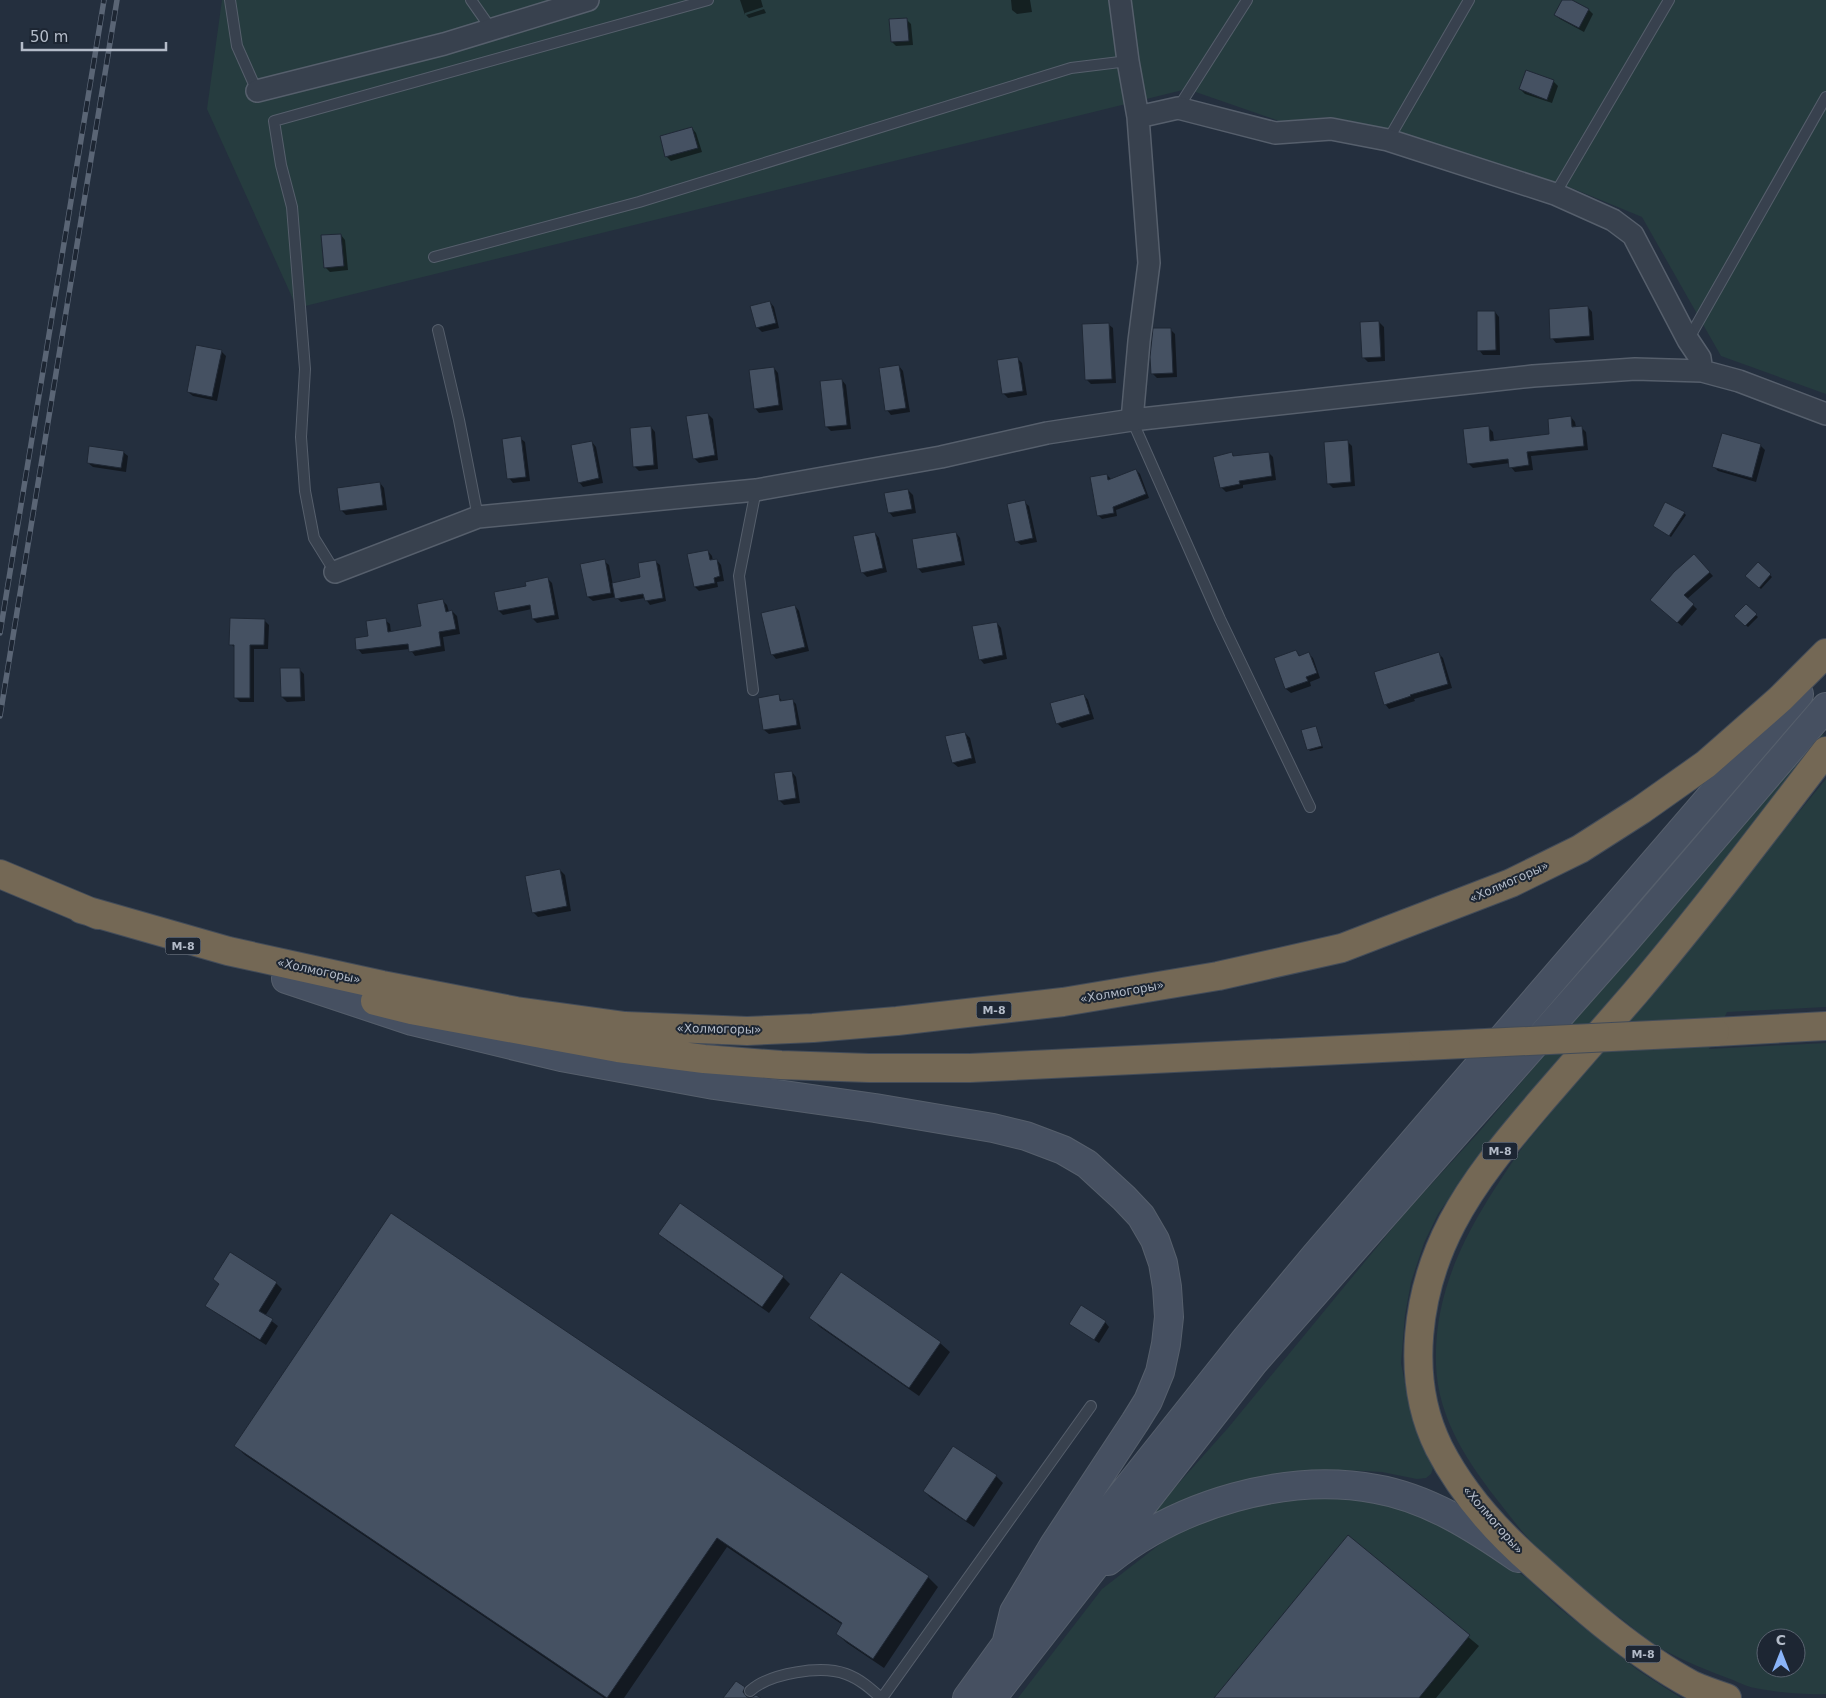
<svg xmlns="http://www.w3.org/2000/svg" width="1826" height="1698" viewBox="0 0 1826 1698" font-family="'DejaVu Sans',sans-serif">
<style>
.green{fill:#263c3f;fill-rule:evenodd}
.shadow{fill:#0007}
.building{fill:#455162;stroke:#1f2835}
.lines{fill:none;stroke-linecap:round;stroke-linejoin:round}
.lane-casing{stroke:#565f6c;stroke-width:12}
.street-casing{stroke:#565f6c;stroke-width:24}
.secondary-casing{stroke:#565f6c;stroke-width:30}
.highway-casing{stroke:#434c59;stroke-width:30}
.lane{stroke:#38414e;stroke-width:10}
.street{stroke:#38414e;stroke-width:21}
.secondary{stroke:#465061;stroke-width:28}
.highway{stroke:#746855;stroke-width:28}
.rail-casing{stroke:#5a6575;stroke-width:5.5}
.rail{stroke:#1d2633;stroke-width:4;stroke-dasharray:11;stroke-linecap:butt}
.highway-bridge-casing{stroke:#434c59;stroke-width:30;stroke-linecap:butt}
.highway-bridge{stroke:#746855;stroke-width:28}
.labels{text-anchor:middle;stroke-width:4;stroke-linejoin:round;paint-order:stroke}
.shield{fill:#1d2633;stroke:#878f9c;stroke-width:1}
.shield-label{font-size:11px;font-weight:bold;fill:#b4bcc9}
.street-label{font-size:12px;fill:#b4bcc9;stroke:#1d2633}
</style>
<rect width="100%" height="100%" fill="#242f3e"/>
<path class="green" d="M 222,0 L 1826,0 L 1826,394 L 1721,356 L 1642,217 L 1562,184 L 1393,130 L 1331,117 L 1279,121 L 1187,89 L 297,308 L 207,109 Z
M 1819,732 L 1824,735 L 1618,999 L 1491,1139 L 1438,1214 L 1424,1243 L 1411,1282 L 1405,1315 L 1401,1363 L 1408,1400 L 1433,1468 L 1431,1474 L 1426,1478 L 1417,1479 L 1382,1472 L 1344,1470 L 1297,1472 L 1259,1477 L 1223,1488 L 1146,1520 L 1228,1428 L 1405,1213 L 1479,1132 Z
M 1826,779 L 1826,1007 L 1727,1012 L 1709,1049 L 1826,1043 L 1826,1694 C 1808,1695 1772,1692 1755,1688 C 1748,1687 1740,1683 1733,1680 C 1708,1671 1684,1661 1660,1648 C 1646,1639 1632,1627 1619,1617 C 1605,1607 1591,1598 1577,1587 C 1549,1563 1524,1535 1502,1506 C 1469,1464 1438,1420 1436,1365 C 1433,1279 1478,1212 1524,1145 ZM 1766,1638 L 1796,1638 L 1796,1668 L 1766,1668 Z
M 1285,1498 L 1372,1498 L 1428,1517 L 1495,1556 L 1528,1579 L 1558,1607 L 1639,1671 L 1681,1698 L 1018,1698 L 1102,1589 L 1164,1541 L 1215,1515 Z"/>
<path class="shadow" d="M 740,0 L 761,0 L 763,7 L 745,13 L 745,15 Z
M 1011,0 L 1030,0 L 1032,12 L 1017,14 L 1012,10 Z
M 1563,0 L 1569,0 L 1589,10 L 1593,14 L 1584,32 L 1560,19 L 1555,15 Z
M 764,9 L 766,13 L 749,18 L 746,15 Z
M 906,19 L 911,24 L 913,45 L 896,46 L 892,42 Z
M 1527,72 L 1554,82 L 1558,86 L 1552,103 L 1525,94 L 1520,89 Z
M 692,128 L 696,133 L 702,152 L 671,161 L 666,156 Z
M 341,235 L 345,240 L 348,270 L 330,272 L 325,267 Z
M 770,302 L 774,307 L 779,328 L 762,332 L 757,327 Z
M 1588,307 L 1592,312 L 1594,340 L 1556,343 L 1552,338 Z
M 1495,312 L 1499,317 L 1500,355 L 1483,355 L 1479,350 Z
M 1379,322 L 1384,327 L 1385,361 L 1368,362 L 1363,357 Z
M 1108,324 L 1113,328 L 1116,383 L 1091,384 L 1086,379 Z
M 1170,329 L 1175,334 L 1177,377 L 1157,378 L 1152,373 Z
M 221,351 L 226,356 L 217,401 L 193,396 L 188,392 Z
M 1017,358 L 1022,363 L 1027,395 L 1008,398 L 1003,393 Z
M 899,366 L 903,371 L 910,412 L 891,415 L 887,410 Z
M 774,368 L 778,373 L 783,410 L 759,413 L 755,408 Z
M 842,380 L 846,385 L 851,429 L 831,431 L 826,426 Z
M 708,414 L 713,419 L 718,460 L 699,463 L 694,458 Z
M 1571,417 L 1575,422 L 1576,427 L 1581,427 L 1586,432 L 1588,450 L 1531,456 L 1533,470 L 1515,472 L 1511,467 L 1510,463 L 1473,468 L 1468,463 L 1488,427 L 1493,432 L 1494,441 L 1551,435 Z
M 651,427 L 655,432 L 658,469 L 639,471 L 634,466 Z
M 520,438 L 525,442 L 530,481 L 513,483 L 509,478 Z
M 1347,441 L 1352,446 L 1355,486 L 1333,488 L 1328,483 Z
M 592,442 L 596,447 L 603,483 L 583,487 L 579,482 Z
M 1760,445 L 1765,450 L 1756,482 L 1718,471 L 1714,467 Z
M 123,452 L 128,456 L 126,472 L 93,467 L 88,463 Z
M 1269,453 L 1273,457 L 1276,480 L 1243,485 L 1243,488 L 1226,492 L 1221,487 L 1232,454 L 1235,457 Z
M 1136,470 L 1140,474 L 1149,498 L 1116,510 L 1117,516 L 1102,519 L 1098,515 L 1107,475 L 1111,479 Z
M 380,483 L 384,488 L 387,510 L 346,515 L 342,511 Z
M 908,490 L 913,495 L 916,513 L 893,517 L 889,512 Z
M 1024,502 L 1029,506 L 1037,542 L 1021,545 L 1016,541 Z
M 1684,513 L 1686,515 L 1671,537 L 1657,527 Z
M 875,533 L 879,538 L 887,572 L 867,577 L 862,572 Z
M 956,533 L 960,538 L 965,565 L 922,573 L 918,568 Z
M 708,551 L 712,556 L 713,561 L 717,560 L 721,565 L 724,581 L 717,582 L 718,587 L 699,591 L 695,587 Z
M 1694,556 L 1713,576 L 1687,599 L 1697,609 L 1682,626 L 1655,604 Z
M 604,561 L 609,565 L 613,585 L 642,578 L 655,561 L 660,565 L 666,601 L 650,605 L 645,598 L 621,602 L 616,597 L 593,601 L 588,597 Z
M 1758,564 L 1772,577 L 1761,589 L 1747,576 Z
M 548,579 L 552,583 L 559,619 L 537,623 L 533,619 L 532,609 L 503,615 L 499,611 L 527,587 Z
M 443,601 L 447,605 L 449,612 L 452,611 L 457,616 L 460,634 L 443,637 L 445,651 L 415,656 L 410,649 L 362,654 L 358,649 L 385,620 L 390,624 L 391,633 L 423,627 Z
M 795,606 L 799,611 L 809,651 L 776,659 L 772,654 Z
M 1746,606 L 1758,617 L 1748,627 L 1736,616 Z
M 264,620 L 269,625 L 268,649 L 254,649 L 254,702 L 240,702 L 235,697 L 236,649 L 231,644 Z
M 997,623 L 1001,628 L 1007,659 L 984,664 L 980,659 Z
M 1296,651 L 1301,657 L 1309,654 L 1313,658 L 1320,678 L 1310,682 L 1311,686 L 1291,693 L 1286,689 L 1275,659 Z
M 1439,654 L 1443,658 L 1452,688 L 1414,699 L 1415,701 L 1389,709 L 1385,704 Z
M 299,669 L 304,674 L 305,701 L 287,702 L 282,697 Z
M 1084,695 L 1088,700 L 1094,719 L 1062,728 L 1057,723 Z
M 778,696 L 783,702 L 792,700 L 796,704 L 801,729 L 769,734 L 764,730 L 759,699 Z
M 1316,728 L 1323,748 L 1310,751 L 1308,749 Z
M 965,733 L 970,738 L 976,763 L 958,767 L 953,763 L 947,737 Z
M 792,772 L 796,777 L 800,803 L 784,805 L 779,800 Z
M 560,870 L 565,875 L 571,911 L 538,917 L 533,912 Z
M 392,1215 L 928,1577 L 938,1587 L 884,1668 L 847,1643 L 837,1634 L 843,1625 L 727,1547 L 624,1698 L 604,1698 L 245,1455 L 235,1446 Z
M 660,1234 L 783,1277 L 790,1284 L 769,1313 L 667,1241 Z
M 230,1254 L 276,1283 L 282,1289 L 265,1316 L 278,1326 L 266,1345 L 213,1311 L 207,1306 L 220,1285 Z
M 811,1318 L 940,1343 L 950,1352 L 919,1396 L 820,1327 Z
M 1105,1322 L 1109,1327 L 1099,1343 L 1075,1328 Z
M 996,1476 L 1003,1483 L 974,1527 L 931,1498 L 924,1491 Z
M 1348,1537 L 1479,1646 L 1436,1698 L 1215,1698 Z
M 744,1688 L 751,1695 L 750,1698 L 731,1698 Z"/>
<path class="building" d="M 1562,0 L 1572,0 L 1589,9 L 1579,28 L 1554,15 Z
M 907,18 L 909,41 L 891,42 L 889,19 Z
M 1526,70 L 1554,80 L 1547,100 L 1519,89 Z
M 692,127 L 698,148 L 665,157 L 660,136 Z
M 341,234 L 344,266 L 324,268 L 321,235 Z
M 770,301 L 776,323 L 756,328 L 750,306 Z
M 1588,306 L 1590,336 L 1550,339 L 1549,309 Z
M 1477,311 L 1495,311 L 1496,350 L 1477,351 Z
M 1379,321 L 1381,357 L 1362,358 L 1360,322 Z
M 1109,323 L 1112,379 L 1085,380 L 1082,324 Z
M 1153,328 L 1171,328 L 1173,373 L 1151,374 L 1150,357 Z
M 196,345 L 222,350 L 212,397 L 187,392 Z
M 1018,357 L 1023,391 L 1002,394 L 997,360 Z
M 899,365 L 906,408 L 885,411 L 879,368 Z
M 774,367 L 779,405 L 754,409 L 749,370 Z
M 842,379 L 847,425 L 825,427 L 820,381 Z
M 708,413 L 715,455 L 693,459 L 686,416 Z
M 1571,416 L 1572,427 L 1582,426 L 1584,446 L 1527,452 L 1529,465 L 1509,468 L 1508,459 L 1467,464 L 1463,429 L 1489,426 L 1490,441 L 1549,434 L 1548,419 Z
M 651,426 L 654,465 L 633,467 L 630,428 Z
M 1722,433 L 1761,444 L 1752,478 L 1712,467 Z
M 521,436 L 526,477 L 507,479 L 502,439 Z
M 1348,440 L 1351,482 L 1327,484 L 1324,442 Z
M 592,441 L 599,478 L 578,483 L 571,445 Z
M 89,446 L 124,451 L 121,468 L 87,463 Z
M 1232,452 L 1233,456 L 1269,452 L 1272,476 L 1239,481 L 1240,484 L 1220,488 L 1213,457 Z
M 1136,469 L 1146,494 L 1113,507 L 1114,513 L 1097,516 L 1090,477 L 1107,474 L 1108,480 Z
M 380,482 L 383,505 L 340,511 L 337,488 Z
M 908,489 L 912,509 L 888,513 L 884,493 Z
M 1025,500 L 1033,538 L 1015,542 L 1007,504 Z
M 1665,502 L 1685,512 L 1669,536 L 1653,526 Z
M 875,532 L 883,568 L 861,573 L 853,536 Z
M 956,532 L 962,561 L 917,569 L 912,539 Z
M 708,550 L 710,560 L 717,559 L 720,576 L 714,578 L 715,583 L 694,587 L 687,554 Z
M 1694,554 L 1710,572 L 1684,595 L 1694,604 L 1677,623 L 1650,600 L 1674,572 Z
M 605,559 L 611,593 L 587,597 L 580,564 Z
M 656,560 L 663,598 L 645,601 L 643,594 L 615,599 L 612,583 L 640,577 L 638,563 Z
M 1758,562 L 1771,574 L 1759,588 L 1745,576 Z
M 548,577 L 555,615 L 532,619 L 530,605 L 498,611 L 494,592 L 526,586 L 525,582 Z
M 443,599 L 446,612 L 452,610 L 456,629 L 439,632 L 441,646 L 409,652 L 408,644 L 356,650 L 355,638 L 368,636 L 366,621 L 386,618 L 388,632 L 421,626 L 417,604 Z
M 1746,604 L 1757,614 L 1745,626 L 1734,616 Z
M 795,605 L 805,647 L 771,655 L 761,613 Z
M 230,618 L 265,619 L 264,645 L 250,645 L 250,698 L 234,698 L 234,645 L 229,645 Z
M 997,622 L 1003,655 L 979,660 L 972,626 Z
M 1296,650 L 1299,656 L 1309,652 L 1317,673 L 1306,677 L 1308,681 L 1285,689 L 1274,658 Z
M 1439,652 L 1448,684 L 1410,695 L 1411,696 L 1384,705 L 1374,672 Z
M 280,668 L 300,668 L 301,697 L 281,697 Z
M 779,694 L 780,701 L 793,699 L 797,725 L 763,730 L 758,698 Z
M 1084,694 L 1090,714 L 1056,724 L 1050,703 Z
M 1316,726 L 1322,746 L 1307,750 L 1301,730 Z
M 965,732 L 972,758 L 952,763 L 945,736 Z
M 792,771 L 796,798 L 778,801 L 774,773 Z
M 560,869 L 567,906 L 532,913 L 525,876 Z
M 680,1203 L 784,1276 L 762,1307 L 658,1234 Z
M 391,1213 L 929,1576 L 873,1659 L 836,1634 L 842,1623 L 717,1538 L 607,1698 L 234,1446 Z
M 230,1252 L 277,1282 L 259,1311 L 273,1319 L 260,1340 L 205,1306 L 219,1284 L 213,1279 Z
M 841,1272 L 941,1342 L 909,1388 L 809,1318 Z
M 1081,1305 L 1106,1321 L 1094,1340 L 1069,1324 Z
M 953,1446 L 997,1475 L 966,1521 L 923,1491 Z
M 1348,1535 L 1470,1635 L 1419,1698 L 1214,1698 Z
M 736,1681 L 745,1687 L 743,1692 L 747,1697 L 751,1698 L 756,1695 L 761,1698 L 723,1698 Z"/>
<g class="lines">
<g class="lane-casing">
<path id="lane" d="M 230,0 L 237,46 L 257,91
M 471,0 L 492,30
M 1178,108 L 1247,0
M 1388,140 L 1469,0
M 1555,194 L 1669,0
M 434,257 L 639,202 L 1071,68 L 1128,61
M 438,330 L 459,420 L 478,517
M 1688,340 L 1826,97
M 1132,420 L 1220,619 L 1310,807
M 335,572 L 314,538 L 305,491 L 301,437 L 305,369 L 292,207 L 281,165 L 274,121 L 708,0
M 753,690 L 739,576 L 756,490
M 750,1691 C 770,1673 821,1665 846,1674 C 860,1679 871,1689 881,1698
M 882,1698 L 1091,1406"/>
</g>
<g class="street-casing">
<path id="street" d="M 1120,0 L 1128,61 L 1138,117 L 1149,263 L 1139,341 L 1132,420
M 257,91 L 444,44 L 588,0
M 1138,117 L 1178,108 L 1275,133 L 1331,129 L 1388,140 L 1555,194 L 1613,220 L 1633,235 L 1688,340 L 1700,358 L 1702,371
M 335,572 L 478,517 L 756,490 L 941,457 L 1047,433 L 1132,420 L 1533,376 L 1635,369 L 1702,371 L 1739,381 L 1826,414"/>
</g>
<g class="secondary-casing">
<path id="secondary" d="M 286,979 L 412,1021 L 561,1057 L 714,1085 L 875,1108 L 993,1128 L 1026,1136 L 1063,1150 L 1087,1164 L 1124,1198 L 1141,1216 L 1155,1240 L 1163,1263 L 1167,1287 L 1169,1317 L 1166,1344 L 1160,1372 L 1148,1401 L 1135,1422 L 1054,1545 L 1014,1612 L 1006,1645
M 1108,1561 C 1179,1504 1286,1472 1376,1489 C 1428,1498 1475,1528 1518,1558
M 967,1698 L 1020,1625 L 1114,1505 L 1245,1340 L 1315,1256 L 1799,694
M 992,1698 L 1254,1362 L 1622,945 L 1826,707"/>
</g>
<g class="highway-casing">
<path id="highway" d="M 0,874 L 98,915
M 81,909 L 228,951 L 382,985 L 516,1011 L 625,1026 L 747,1031 L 813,1028 L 897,1021 L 1063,1002 L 1218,976 L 1342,948 L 1511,883 L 1580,849 L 1641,810 L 1706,764 L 1780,699 L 1826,653
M 375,1001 L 411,1010 L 618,1048 L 704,1059 L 781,1065 L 869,1068 L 970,1068 L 1423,1046
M 1715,1032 L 1826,1026
M 1727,1698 C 1715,1694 1703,1690 1692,1685 C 1635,1654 1584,1609 1536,1566 C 1498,1533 1462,1493 1439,1448 C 1404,1378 1417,1290 1452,1223 C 1476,1177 1510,1138 1543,1099 C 1574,1063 1605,1028 1636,992 C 1702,914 1764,832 1826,751"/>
</g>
<use href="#lane" class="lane"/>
<use href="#street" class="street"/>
<use href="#secondary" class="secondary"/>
<use href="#highway" class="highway"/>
<g class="rail-casing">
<path id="rail" d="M 0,633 L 104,0
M 0,716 L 117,0"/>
</g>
<use href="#rail" class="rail"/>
<g class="highway-bridge-casing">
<path id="highway-bridge" d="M 1423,1046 L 1715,1032"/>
</g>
<use href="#highway-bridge" class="highway-bridge"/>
</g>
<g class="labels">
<g class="shield">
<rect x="165.5" y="937.5" width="35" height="17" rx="4"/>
<rect x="976.5" y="1001.5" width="35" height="17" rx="4"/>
<rect x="1482.5" y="1142.5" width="35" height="17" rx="4"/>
<rect x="1625.5" y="1645.5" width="35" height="17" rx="4"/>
</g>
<g class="shield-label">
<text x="183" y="950">М-8</text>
<text x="994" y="1014">М-8</text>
<text x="1500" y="1155">М-8</text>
<text x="1643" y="1658">М-8</text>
</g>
<g class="street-label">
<text transform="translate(1509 882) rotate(-24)" y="4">«Холмогоры»</text>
<text transform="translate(319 971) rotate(12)" y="4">«Холмогоры»</text>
<text transform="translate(1122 992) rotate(-10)" y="4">«Холмогоры»</text>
<text transform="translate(719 1029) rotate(1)" y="4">«Холмогоры»</text>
<text transform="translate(1493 1520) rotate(49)" y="4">«Холмогоры»</text>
</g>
</g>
<g transform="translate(1781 1653)"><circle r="24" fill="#1d2633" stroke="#59626f"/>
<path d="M0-4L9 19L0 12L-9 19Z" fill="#8ab4f8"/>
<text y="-8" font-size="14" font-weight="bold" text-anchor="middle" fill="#b4bcc9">С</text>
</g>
<path d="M22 42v8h144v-8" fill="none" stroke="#b4bcc9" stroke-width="2.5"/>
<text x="30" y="42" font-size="15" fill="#b4bcc9" stroke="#1d2633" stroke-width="4" paint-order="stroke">50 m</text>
</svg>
